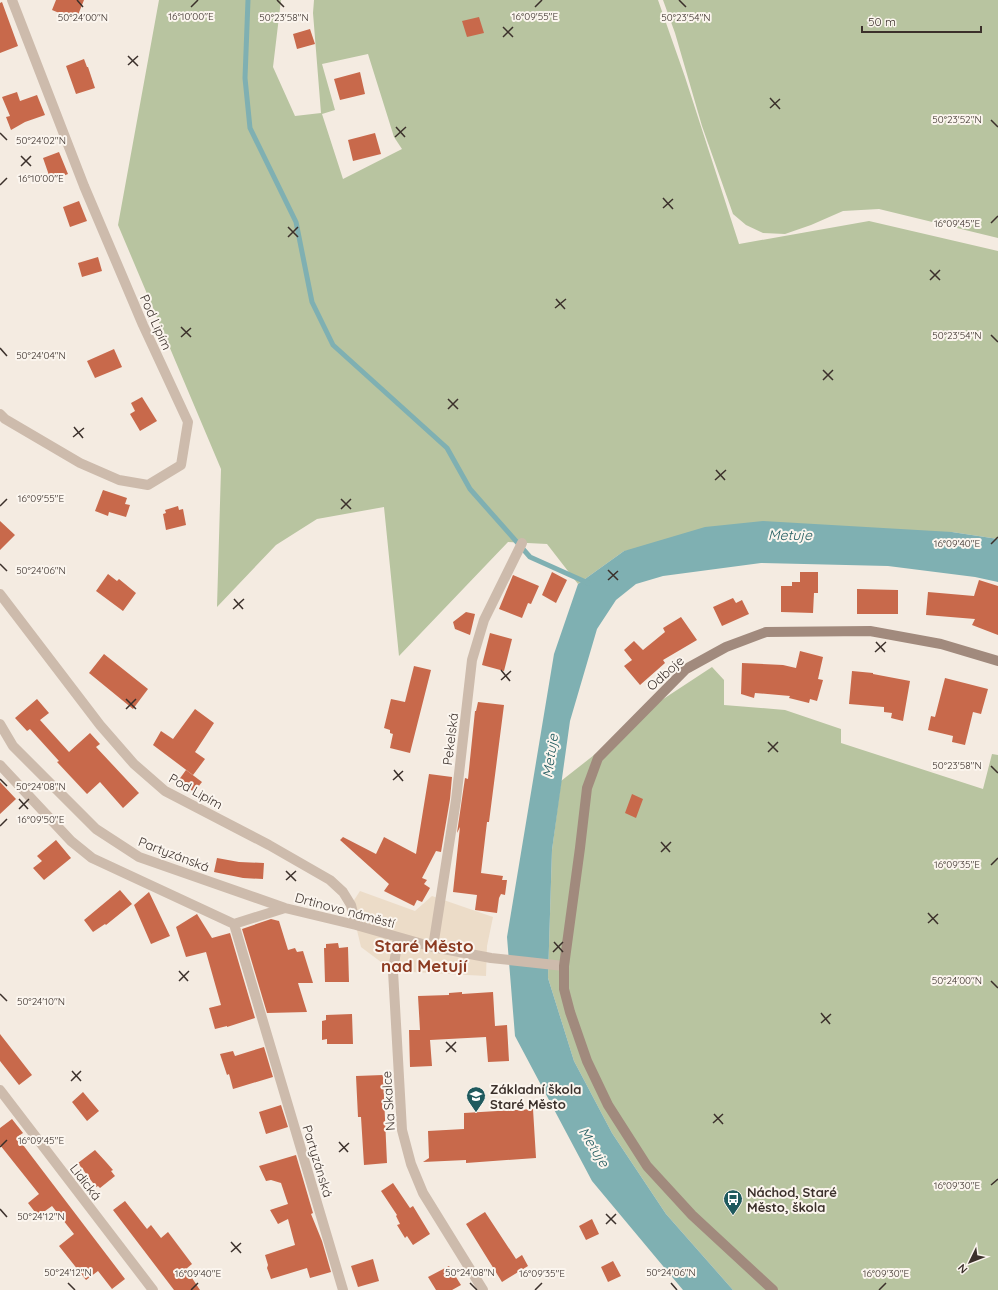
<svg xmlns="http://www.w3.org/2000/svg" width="998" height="1290" viewBox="0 0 998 1290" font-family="Quicksand,sans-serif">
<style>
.green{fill:#b8c4a0;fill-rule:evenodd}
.plaza{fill:#ecdcc8}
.water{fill:#7fb0b2}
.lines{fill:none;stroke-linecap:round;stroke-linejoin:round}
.stream{stroke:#7fb0b2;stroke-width:5}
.building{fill:#c8694b}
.street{stroke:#cdbbac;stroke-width:10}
.secondary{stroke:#a18a7d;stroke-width:10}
.ticks{fill:none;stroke:#3b302b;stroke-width:1.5}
.labels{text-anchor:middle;stroke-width:4;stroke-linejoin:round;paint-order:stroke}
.street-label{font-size:13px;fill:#3b302b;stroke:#fbf5ee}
.poi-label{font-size:13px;font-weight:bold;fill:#3b302b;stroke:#fbf5ee;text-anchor:start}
.water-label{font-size:14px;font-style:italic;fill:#1f5a5e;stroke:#fbf5ee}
.district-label{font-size:17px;font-weight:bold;fill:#8c3b22;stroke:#fbf5ee}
.ticks-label{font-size:10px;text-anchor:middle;fill:#3b302b;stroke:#fbf5ee;stroke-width:4;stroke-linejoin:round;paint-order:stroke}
</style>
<rect width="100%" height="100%" fill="#f4ebe1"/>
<path class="green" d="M 159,0 L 281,0 L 273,67 L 295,116 L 321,113 L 313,13 L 314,0 L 658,0 L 685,77 L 739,244 L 869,221 L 998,251 L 998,539 L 952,532 L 624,551 L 578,584 L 547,544 L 508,542 L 399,656 L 384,507 L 317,519 L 276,545 L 217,607 L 221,469 L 118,225 ZM 368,54 L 394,137 L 402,149 L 343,179 L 322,114 L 335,110 L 322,64 Z
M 663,0 L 998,0 L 998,238 L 879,209 L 843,211 L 811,225 L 785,234 L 763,233 L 746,225 L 733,214 L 702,126 L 675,33 Z
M 712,667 L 724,680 L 724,705 L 785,710 L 841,729 L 841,743 L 983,789 L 992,754 L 998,755 L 998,1290 L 733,1290 L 666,1214 L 612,1133 L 574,1061 L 548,978 L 552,850 L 561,781 L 617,737 L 645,711 Z"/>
<path class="plaza" d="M 360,891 L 415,911 L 432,896 L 493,917 L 487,946 L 486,976 L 393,971 L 361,947 L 351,905 Z"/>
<path class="water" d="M 763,521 L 952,532 L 998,539 L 998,582 L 975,577 L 888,566 L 761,563 L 663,576 L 636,584 L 616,600 L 597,629 L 570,721 L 552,850 L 548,978 L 574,1061 L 612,1133 L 666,1214 L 733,1290 L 683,1290 L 592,1181 L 515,1036 L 507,937 L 554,654 L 578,584 L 624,551 L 705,527 Z"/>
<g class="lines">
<path class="stream" d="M 248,0 L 245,78 L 250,128 L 296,222 L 312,302 L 333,345 L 447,448 L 470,489 L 530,557 L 588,583"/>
</g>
<path class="building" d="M 56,0 L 84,0 L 76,20 L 52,10 Z
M 2,2 L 18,46 L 0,53 L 0,3 Z
M 479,17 L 484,33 L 467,37 L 462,21 Z
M 310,29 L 315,44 L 297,49 L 293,34 Z
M 84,59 L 87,67 L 88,67 L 95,88 L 76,94 L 66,66 Z
M 360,72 L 365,94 L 340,100 L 334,79 Z
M 17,92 L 20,101 L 37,95 L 45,115 L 25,122 L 11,130 L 6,117 L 10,116 L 2,97 Z
M 375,133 L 381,154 L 353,161 L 348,140 Z
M 59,152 L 68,174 L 51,181 L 43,158 Z
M 79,201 L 87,221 L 70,227 L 63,207 Z
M 98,257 L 102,271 L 82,277 L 78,263 Z
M 114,349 L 122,367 L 95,378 L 87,361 Z
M 142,397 L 157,421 L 140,431 L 130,414 L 135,411 L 131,403 Z
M 103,490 L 127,498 L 125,504 L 130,505 L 126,517 L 109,512 L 108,516 L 95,511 Z
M 178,506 L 179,510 L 183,509 L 186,525 L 166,530 L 163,514 L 166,513 L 165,510 Z
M 0,521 L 15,535 L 0,550 Z
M 552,572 L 567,580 L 556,603 L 542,595 Z
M 800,572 L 818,572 L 818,593 L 814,593 L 813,613 L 781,612 L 781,586 L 792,586 L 792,582 L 800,582 Z
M 108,574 L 117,581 L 119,579 L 136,593 L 123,611 L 96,591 Z
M 513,575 L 539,586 L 531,604 L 528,603 L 522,618 L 499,609 Z
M 979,580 L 998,586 L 998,635 L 972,625 L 975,619 L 926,615 L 928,592 L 974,596 Z
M 857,589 L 898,590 L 898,614 L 857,614 Z
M 733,598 L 736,603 L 742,600 L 749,614 L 722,626 L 713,607 Z
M 466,612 L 475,614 L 470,635 L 455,629 L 453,622 Z
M 681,617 L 697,640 L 663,660 L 665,663 L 640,685 L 624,666 L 632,660 L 624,650 L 634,641 L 643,650 L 665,632 L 663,628 Z
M 490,633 L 512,639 L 504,671 L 482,665 Z
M 800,651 L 823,657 L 818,679 L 823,680 L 817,701 L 810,699 L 809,703 L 789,698 L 790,696 L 755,693 L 754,698 L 741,694 L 742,663 L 783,665 L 796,668 Z
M 104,654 L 148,689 L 133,709 L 89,673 Z
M 414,666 L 431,670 L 410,753 L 390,748 L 393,734 L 390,733 L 390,730 L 384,728 L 391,699 L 405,702 Z
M 852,671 L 873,673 L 873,674 L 910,681 L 903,721 L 891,718 L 892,713 L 884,712 L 884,707 L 849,704 Z
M 945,678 L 988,689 L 981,714 L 973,712 L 965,745 L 952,742 L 953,736 L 928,730 L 931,716 L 935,717 Z
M 37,699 L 49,713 L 40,720 L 69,752 L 90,733 L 100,744 L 96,747 L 139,793 L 123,808 L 100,782 L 87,794 L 57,762 L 59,761 L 30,729 L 27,731 L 15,718 Z
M 478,702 L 504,705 L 489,822 L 487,822 L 481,873 L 503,876 L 502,880 L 507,880 L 505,895 L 501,894 L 499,898 L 497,913 L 475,910 L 477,895 L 453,892 L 460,827 L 457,833 L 465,778 L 468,779 L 475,711 L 476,711 Z
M 195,709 L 214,723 L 195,752 L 205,759 L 193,775 L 153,745 L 161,731 L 173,739 Z
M 186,770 L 202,782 L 194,792 L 178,781 Z
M 429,774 L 452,777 L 450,799 L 441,852 L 436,851 L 422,878 L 427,880 L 424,884 L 430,888 L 422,902 L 417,900 L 414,906 L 384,891 L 389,884 L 340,840 L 343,837 L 376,854 L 384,837 L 416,854 Z
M 0,782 L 16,799 L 0,814 Z
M 632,794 L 643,799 L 636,818 L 625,813 Z
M 56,840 L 71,858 L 44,880 L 33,868 L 42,861 L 37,856 Z
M 217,858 L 239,862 L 264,863 L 263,879 L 243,878 L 214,872 Z
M 120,890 L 132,904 L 106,925 L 105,924 L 93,932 L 84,920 Z
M 149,892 L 170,936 L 151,944 L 134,905 Z
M 197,914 L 212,938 L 230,933 L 255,1018 L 227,1027 L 227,1026 L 215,1029 L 209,1008 L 221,1005 L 206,952 L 186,957 L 176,927 Z
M 271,919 L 279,921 L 288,950 L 295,948 L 297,952 L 303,951 L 313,983 L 298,983 L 307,1012 L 267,1013 L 242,929 Z
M 338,943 L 339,948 L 348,947 L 349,982 L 325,982 L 324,948 L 326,948 L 326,944 Z
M 462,992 L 462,994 L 493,992 L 495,1026 L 507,1025 L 509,1061 L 488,1062 L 486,1037 L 430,1040 L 432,1066 L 410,1067 L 409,1030 L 420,1030 L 418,996 L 449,995 L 449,993 Z
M 352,1014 L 353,1044 L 327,1044 L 327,1039 L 322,1040 L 322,1021 L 326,1020 L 326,1015 Z
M 0,1034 L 32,1075 L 19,1085 L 0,1061 Z
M 264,1047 L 273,1077 L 233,1089 L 229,1074 L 227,1075 L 220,1054 L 233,1051 L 235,1056 Z
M 383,1075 L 387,1163 L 364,1165 L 361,1117 L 358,1117 L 356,1076 Z
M 83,1092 L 99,1111 L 87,1121 L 72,1102 Z
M 281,1105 L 288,1127 L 266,1134 L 259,1112 Z
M 533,1109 L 536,1158 L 466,1163 L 466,1160 L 423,1162 L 429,1158 L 428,1131 L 464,1129 L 464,1113 Z
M 12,1119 L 23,1133 L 17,1137 L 125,1279 L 112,1289 L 98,1271 L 86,1280 L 59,1246 L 74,1234 L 52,1206 L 38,1216 L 28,1203 L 39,1194 L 0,1145 L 0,1128 Z
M 95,1150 L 106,1162 L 113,1170 L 111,1171 L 115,1176 L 100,1188 L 98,1186 L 96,1187 L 78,1163 Z
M 296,1155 L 313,1213 L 311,1214 L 322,1241 L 331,1272 L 310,1278 L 307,1268 L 271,1279 L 267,1268 L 268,1265 L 265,1255 L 295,1245 L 288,1219 L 278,1224 L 270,1210 L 288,1204 L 281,1183 L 271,1180 L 266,1181 L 259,1166 Z
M 393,1183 L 410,1208 L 413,1206 L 430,1234 L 413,1245 L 407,1236 L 405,1238 L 397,1225 L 400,1224 L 396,1216 L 397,1215 L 381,1191 Z
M 125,1201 L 147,1229 L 151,1225 L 161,1238 L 168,1232 L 192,1264 L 186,1269 L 200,1290 L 174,1290 L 113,1210 Z
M 485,1212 L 516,1259 L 522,1255 L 528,1266 L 502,1282 L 466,1224 Z
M 592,1219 L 599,1234 L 586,1240 L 579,1226 Z
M 373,1259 L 379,1281 L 358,1287 L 351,1266 Z
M 613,1261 L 621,1276 L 608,1282 L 601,1267 Z
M 449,1266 L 461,1285 L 452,1290 L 436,1290 L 428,1277 Z"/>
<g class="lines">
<path class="street" d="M 0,414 L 5,419 L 80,463 L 119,480 L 148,485 L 181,465 L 188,422 L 143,325 L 84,186 L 12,0
M 0,594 L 100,725 L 134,764 L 165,791 L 269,845 L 330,880 L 343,892 L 351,905 L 356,925
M 0,724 L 13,746 L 96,829 L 139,857 L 285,908 L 356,925 L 433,947 L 491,958 L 564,966
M 0,765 L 71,841 L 92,858 L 234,924
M 285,908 L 234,924 L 343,1290
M 398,938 L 393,971 L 402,1130 L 411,1164 L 423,1193 L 483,1290
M 433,947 L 456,800 L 472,660 L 484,620 L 522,543
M 0,1090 L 153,1290"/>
<path class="secondary" d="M 773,1290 L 692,1215 L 647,1166 L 608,1105 L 587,1061 L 570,1012 L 564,989 L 564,966 L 580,848 L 587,788 L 598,758 L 686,669 L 726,647 L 766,632 L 870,631 L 941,644 L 998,661"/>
</g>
<path class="ticks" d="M 77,0 L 83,7M 277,0 L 284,7M 679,0 L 686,7M 191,7 L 198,0M 535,7 L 542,0M 503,27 L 513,37M 503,37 L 513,27M 128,56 L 138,66M 128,65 L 138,56M 770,98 L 780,109M 770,108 L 780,99M 991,120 L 998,127M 396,127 L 405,137M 0,133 L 7,140M 395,137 L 406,127M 21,156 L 31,166M 21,166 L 31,156M 0,185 L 7,178M 663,198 L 673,209M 663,208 L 673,199M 991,223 L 998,216M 288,227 L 298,237M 288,237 L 298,227M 930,270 L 940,280M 930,280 L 940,270M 556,299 L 565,309M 555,308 L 566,299M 181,327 L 191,337M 991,335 L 998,342M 181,337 L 191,328M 0,348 L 7,356M 823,370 L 833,380M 823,380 L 833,370M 448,399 L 458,409M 448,409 L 458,399M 74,427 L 83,438M 73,437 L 84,428M 716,470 L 725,480M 715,480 L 726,470M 341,499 L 351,509M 0,506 L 7,499M 341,509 L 351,499M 991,544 L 998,537M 0,564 L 7,571M 608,570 L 618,580M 608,580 L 618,571M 234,599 L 243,609M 233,609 L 244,599M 876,642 L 885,652M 875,652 L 886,642M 501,670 L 510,681M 501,680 L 511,671M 126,699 L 136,709M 126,709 L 136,699M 768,742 L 778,752M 768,752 L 778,742M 991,766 L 998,773M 394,770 L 403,781M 0,779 L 7,786M 393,780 L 403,771M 19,799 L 28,809M 19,809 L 29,799M 0,826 L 7,819M 661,842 L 670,852M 661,852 L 671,842M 991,865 L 998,858M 286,871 L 296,881M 286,880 L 296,871M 928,913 L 938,924M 928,923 L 938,914M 554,942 L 563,952M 553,952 L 563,942M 179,971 L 188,981M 179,981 L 189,971M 991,981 L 998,988M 0,994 L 7,1001M 821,1013 L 830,1024M 821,1023 L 831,1014M 446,1042 L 456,1052M 446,1052 L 456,1042M 72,1071 L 81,1081M 71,1081 L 81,1071M 714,1114 L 723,1124M 713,1123 L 723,1114M 339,1142 L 348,1152M 0,1147 L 7,1140M 339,1152 L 349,1143M 991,1185 L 998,1179M 0,1209 L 7,1217M 606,1214 L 616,1224M 606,1224 L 616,1214M 231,1242 L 241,1253M 231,1252 L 241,1243M 68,1283 L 75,1290M 470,1283 L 477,1290M 671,1283 L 677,1290M 191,1290 L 198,1283M 535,1290 L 542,1283M 879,1290 L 886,1283"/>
<defs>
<g id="school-pin" transform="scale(1)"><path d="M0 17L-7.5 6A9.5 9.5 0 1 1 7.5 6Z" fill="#1f5a5e" stroke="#fbf5ee"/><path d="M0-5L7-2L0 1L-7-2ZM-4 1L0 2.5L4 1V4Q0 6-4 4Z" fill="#fff"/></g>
<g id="bus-pin" transform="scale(1)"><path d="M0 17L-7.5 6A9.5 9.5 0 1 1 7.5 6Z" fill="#1f5a5e" stroke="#fbf5ee"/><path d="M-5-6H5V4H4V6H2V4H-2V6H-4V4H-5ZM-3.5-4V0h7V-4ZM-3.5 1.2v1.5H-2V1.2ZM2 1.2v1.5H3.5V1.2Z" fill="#fff"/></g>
</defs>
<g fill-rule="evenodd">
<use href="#school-pin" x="476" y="1096"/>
<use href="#bus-pin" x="733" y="1199"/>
</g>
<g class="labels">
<g class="street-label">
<text transform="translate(156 322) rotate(66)" y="5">Pod Lipím</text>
<text transform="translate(665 673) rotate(-42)" y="5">Odboje</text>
<text transform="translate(450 739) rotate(-83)" y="5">Pekelská</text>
<text transform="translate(196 791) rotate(29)" y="5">Pod Lipím</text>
<text transform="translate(174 854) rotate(21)" y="5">Partyzánská</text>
<text transform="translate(345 910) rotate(15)" y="5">Drtinovo náměstí</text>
<text transform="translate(388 1101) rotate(-94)" y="5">Na Skalce</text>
<text transform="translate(318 1161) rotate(73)" y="5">Partyzánská</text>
<text transform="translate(86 1182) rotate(52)" y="5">Lidická</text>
</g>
<g class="poi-label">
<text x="490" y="1094">Základní škola<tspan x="490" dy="15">Staré Město</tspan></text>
<text x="747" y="1197">Náchod, Staré<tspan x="747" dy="15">Město, škola</tspan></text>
</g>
<g class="water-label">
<text x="790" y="540">Metuje</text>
<text transform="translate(550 756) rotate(-82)" y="5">Metuje</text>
<text transform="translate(594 1147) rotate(58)" y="5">Metuje</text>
</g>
<g class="district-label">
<text x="424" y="952">Staré Město<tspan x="424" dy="20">nad Metují</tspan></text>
</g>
</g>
<g class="ticks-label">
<text x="191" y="20">16°10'00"E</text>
<text x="535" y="20">16°09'55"E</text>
<text x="83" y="21">50°24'00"N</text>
<text x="284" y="21">50°23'58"N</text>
<text x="686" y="21">50°23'54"N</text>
<text x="957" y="123">50°23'52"N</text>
<text x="41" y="144">50°24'02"N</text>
<text x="41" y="182">16°10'00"E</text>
<text x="957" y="227">16°09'45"E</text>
<text x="957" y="339">50°23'54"N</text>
<text x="41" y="359">50°24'04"N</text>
<text x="41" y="502">16°09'55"E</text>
<text x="957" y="547">16°09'40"E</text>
<text x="41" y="574">50°24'06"N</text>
<text x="957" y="769">50°23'58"N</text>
<text x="41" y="790">50°24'08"N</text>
<text x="41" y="823">16°09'50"E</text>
<text x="957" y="868">16°09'35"E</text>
<text x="957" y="984">50°24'00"N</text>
<text x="41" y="1005">50°24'10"N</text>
<text x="41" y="1144">16°09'45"E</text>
<text x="957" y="1189">16°09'30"E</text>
<text x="41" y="1220">50°24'12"N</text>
<text x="68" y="1276">50°24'12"N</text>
<text x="470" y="1276">50°24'08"N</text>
<text x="671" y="1276">50°24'06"N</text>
<text x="198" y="1277">16°09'40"E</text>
<text x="542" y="1277">16°09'35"E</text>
<text x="886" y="1277">16°09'30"E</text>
</g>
<g transform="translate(970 1262) rotate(227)" stroke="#fbf5ee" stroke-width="3" paint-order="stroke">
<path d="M0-3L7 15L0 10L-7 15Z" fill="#3b302b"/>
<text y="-6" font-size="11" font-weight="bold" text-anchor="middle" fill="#3b302b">N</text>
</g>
<path d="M862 26v6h119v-6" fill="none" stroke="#3b302b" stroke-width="2"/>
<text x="868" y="26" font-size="12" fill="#3b302b" stroke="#fbf5ee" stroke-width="3" paint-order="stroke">50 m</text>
</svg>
